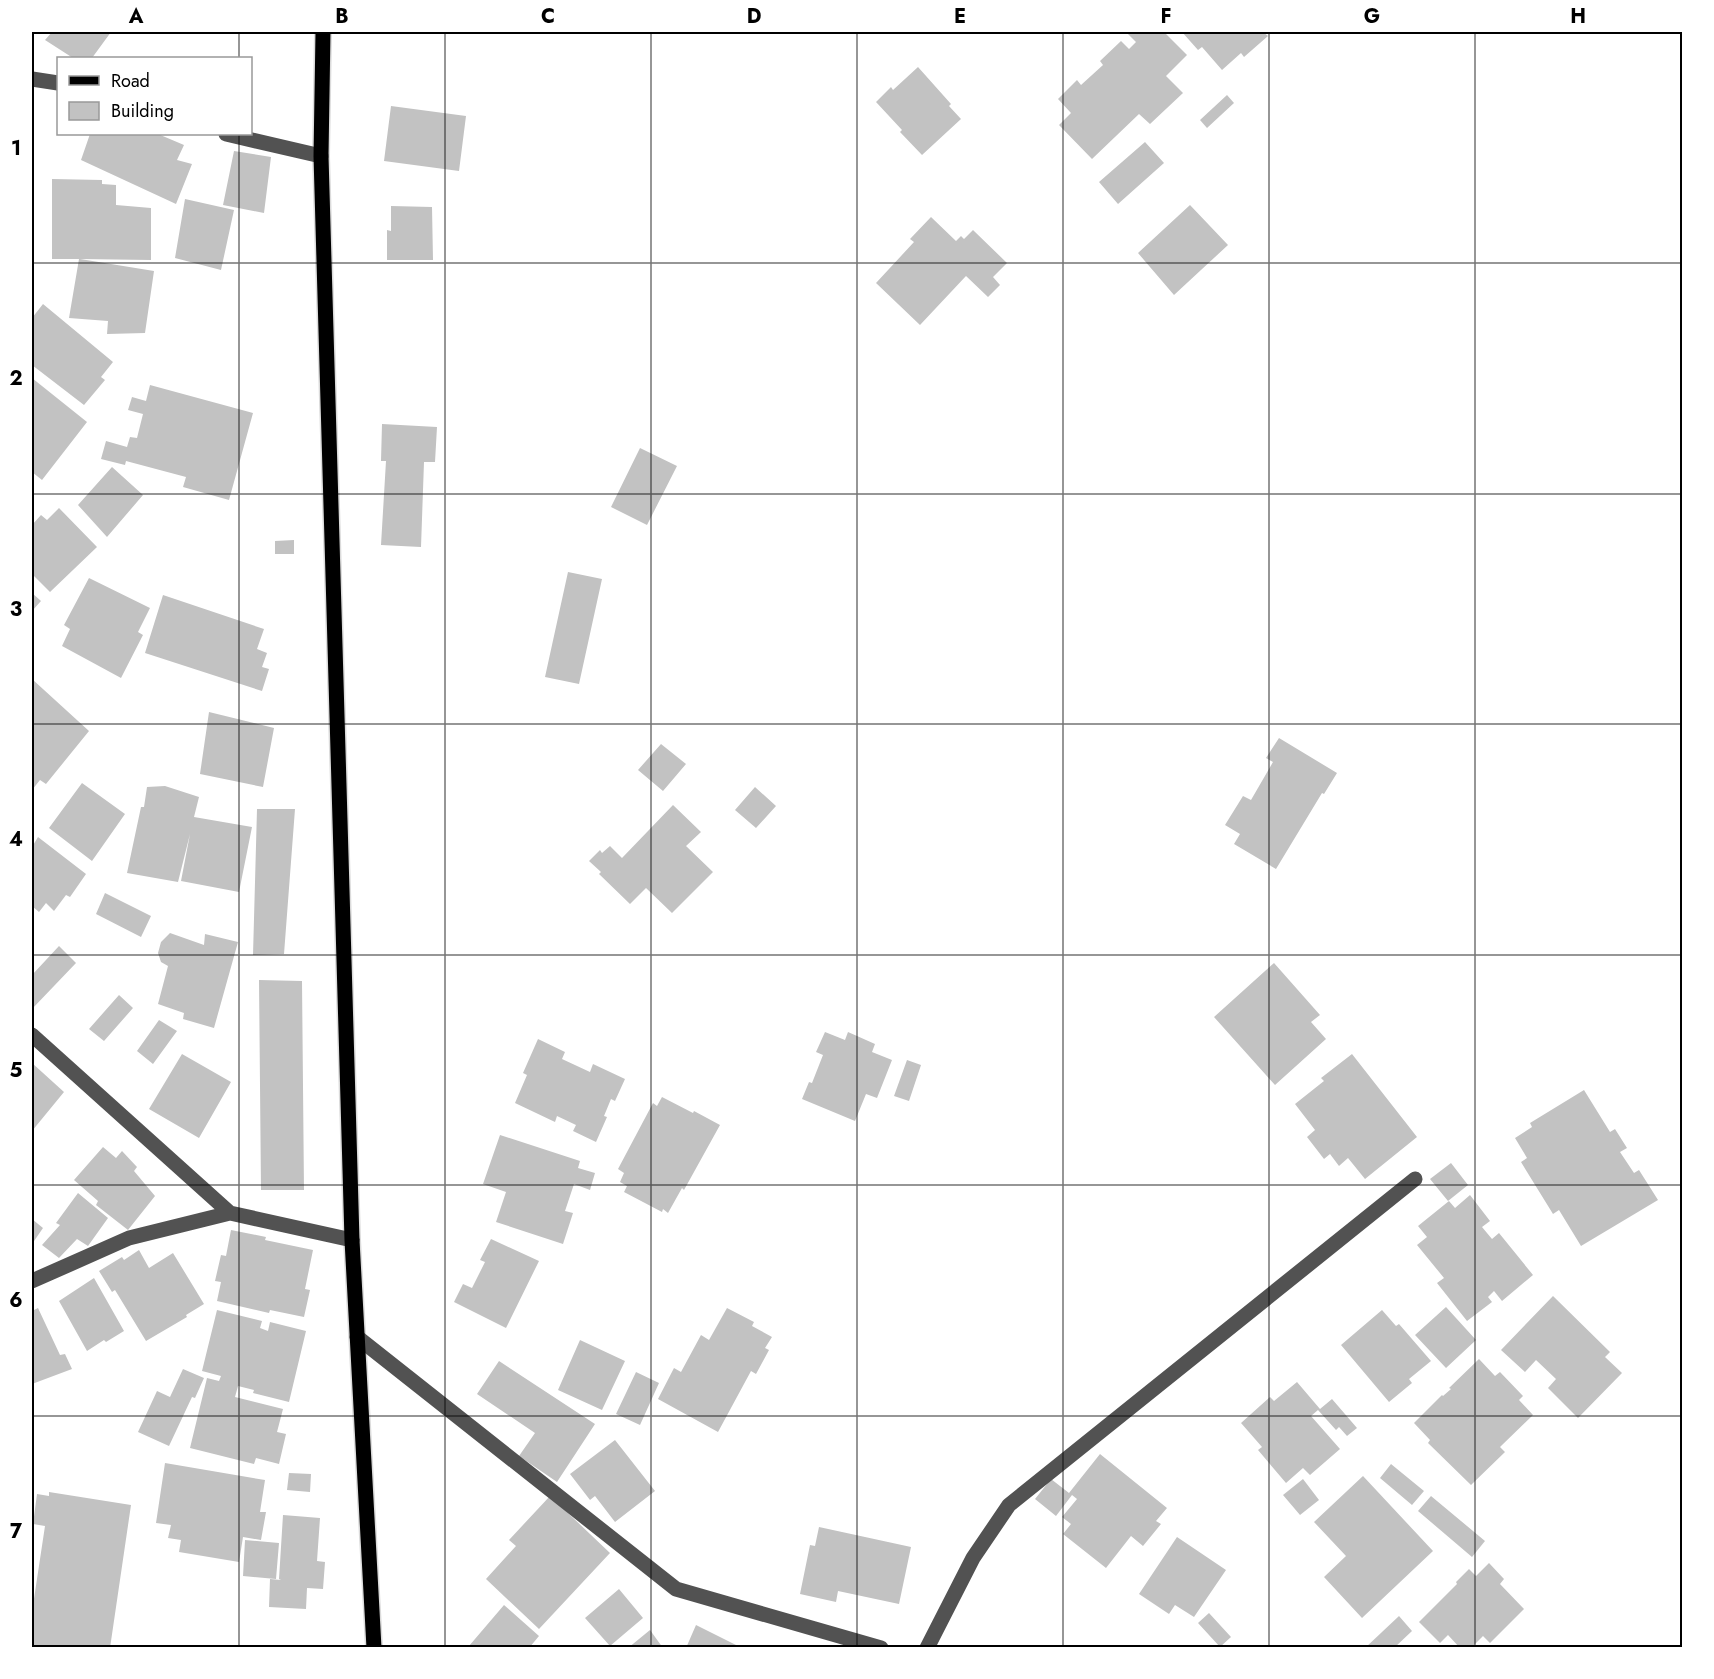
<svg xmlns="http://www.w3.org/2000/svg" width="1714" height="1679" viewBox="0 0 1714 1679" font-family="Jost,sans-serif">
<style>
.building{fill:#c2c2c2}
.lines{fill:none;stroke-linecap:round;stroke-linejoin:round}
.major-casing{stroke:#dbdbdb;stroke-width:18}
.minor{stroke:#525252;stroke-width:15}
.major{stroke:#000;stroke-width:15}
.grid{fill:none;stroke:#000;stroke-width:1.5;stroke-opacity:0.55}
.neatline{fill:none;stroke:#000;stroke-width:2}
.grid-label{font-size:20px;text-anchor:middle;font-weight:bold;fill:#000}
</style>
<rect width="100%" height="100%" fill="#fff"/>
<path class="building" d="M 52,32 L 111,32 L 92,58 L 73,58 L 45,40 Z
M 1126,32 L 1164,32 L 1187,55 L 1166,76 L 1183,93 L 1150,124 L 1139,114 L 1092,159 L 1059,125 L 1071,113 L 1058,99 L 1077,80 L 1081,85 L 1103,65 L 1100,61 L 1121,41 L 1129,49 L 1136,42 Z
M 1182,32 L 1263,32 L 1268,36 L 1244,57 L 1241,53 L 1222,70 L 1202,47 L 1198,50 Z
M 918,67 L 951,104 L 949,106 L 961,119 L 922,155 L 900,132 L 902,130 L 876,102 L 891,87 L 893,90 Z
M 1227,95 L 1234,103 L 1207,128 L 1200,120 Z
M 391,106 L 466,116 L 459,171 L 384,161 Z
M 90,134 L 158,134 L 184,145 L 177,160 L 192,164 L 176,204 L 81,160 Z
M 1145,142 L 1164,163 L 1118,204 L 1099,182 Z
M 234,151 L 271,157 L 264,213 L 223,205 Z
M 52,179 L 102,180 L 102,184 L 116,185 L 116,205 L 151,208 L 151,260 L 80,259 L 154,271 L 145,333 L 107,334 L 108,321 L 69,318 L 79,259 L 52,259 Z
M 185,199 L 234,210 L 221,270 L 175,258 Z
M 1190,205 L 1228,245 L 1174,295 L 1138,253 Z
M 391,206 L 432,207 L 433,260 L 387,260 L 387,230 L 391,231 Z
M 931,217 L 956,241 L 961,236 L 964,239 L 973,230 L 1007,263 L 993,277 L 1000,285 L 988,297 L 966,276 L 920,325 L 876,283 L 914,242 L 910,239 Z
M 43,304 L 113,362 L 101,377 L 105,380 L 84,405 L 32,365 L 32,318 Z
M 32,378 L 87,422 L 42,480 L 32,472 Z
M 150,385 L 253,413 L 229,500 L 183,487 L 186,477 L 126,461 L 125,465 L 101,459 L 106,441 L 127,447 L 130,437 L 137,438 L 143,414 L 128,410 L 132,397 L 146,401 Z
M 382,424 L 437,427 L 435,462 L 424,462 L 421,547 L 381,545 L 386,461 L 381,461 Z
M 640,448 L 677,466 L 647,525 L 611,507 Z
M 112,467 L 143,495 L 107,537 L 78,505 Z
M 59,508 L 97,547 L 50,592 L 32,574 L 32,525 L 41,515 L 47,520 Z
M 294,540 L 294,554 L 275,554 L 275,541 Z
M 568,572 L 602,579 L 579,684 L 545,677 Z
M 89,578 L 150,608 L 138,632 L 143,635 L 121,678 L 62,646 L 70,629 L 64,625 Z
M 32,593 L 41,601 L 32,611 Z
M 163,595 L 264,629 L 257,649 L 267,653 L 262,667 L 269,669 L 262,691 L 145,653 Z
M 32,679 L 89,731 L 46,784 L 40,780 L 32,790 Z
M 209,712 L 274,728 L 263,787 L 200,774 Z
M 1279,738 L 1337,773 L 1324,794 L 1322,793 L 1276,869 L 1234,844 L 1240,834 L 1225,825 L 1243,796 L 1251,800 L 1273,762 L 1266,758 Z
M 661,744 L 686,764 L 663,791 L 638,770 Z
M 82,783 L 125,814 L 92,861 L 49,828 Z
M 165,786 L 199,797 L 194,817 L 252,827 L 239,892 L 181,881 L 190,834 L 178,882 L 127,873 L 141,807 L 144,807 L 147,787 Z
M 755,787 L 776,806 L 756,828 L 735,810 Z
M 673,805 L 701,832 L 686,846 L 713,872 L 672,913 L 646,888 L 630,904 L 599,874 L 601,872 L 589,861 L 600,850 L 602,853 L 610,846 L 622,858 Z
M 257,809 L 295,809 L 284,954 L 253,955 Z
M 38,837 L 86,874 L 70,897 L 66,895 L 54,911 L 46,903 L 39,912 L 32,906 L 32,847 Z
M 105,893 L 151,916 L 141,937 L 96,914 Z
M 170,933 L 204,945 L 205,934 L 238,942 L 214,1028 L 183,1019 L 184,1013 L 158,1004 L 168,966 L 161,962 L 158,953 L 161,942 Z
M 59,946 L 76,963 L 32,1009 L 32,975 Z
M 1274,963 L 1320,1015 L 1311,1022 L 1326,1039 L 1275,1085 L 1214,1017 Z
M 259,980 L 302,981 L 304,1190 L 261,1190 Z
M 119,995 L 133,1008 L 104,1041 L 89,1029 Z
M 159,1020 L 177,1031 L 153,1064 L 137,1051 Z
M 825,1032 L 845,1040 L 848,1032 L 875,1044 L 872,1052 L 892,1060 L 877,1098 L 866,1094 L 855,1121 L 802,1099 L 809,1082 L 812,1083 L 823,1055 L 816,1052 Z
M 538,1039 L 565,1052 L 562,1059 L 590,1072 L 593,1064 L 625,1079 L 615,1101 L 611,1099 L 604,1116 L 607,1117 L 596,1142 L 573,1131 L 576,1125 L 557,1116 L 555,1122 L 515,1103 L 527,1075 L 523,1073 Z
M 182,1054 L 231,1082 L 199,1138 L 149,1109 Z
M 1352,1054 L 1417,1137 L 1365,1179 L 1348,1158 L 1339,1166 L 1330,1154 L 1324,1159 L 1307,1137 L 1315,1130 L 1295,1104 L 1324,1081 L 1321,1078 Z
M 907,1060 L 921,1065 L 909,1101 L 894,1096 Z
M 32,1063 L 64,1092 L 32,1131 Z
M 1584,1090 L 1610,1132 L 1615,1129 L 1627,1148 L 1620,1152 L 1634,1173 L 1639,1170 L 1658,1200 L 1581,1246 L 1559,1210 L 1553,1214 L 1521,1162 L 1527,1158 L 1515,1138 L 1532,1127 L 1530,1123 Z
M 662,1097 L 693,1113 L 694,1111 L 720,1125 L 684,1190 L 682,1188 L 668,1213 L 663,1209 L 662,1212 L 624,1192 L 627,1186 L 620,1182 L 624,1173 L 618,1169 L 653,1103 L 657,1106 Z
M 500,1135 L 580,1161 L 578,1168 L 595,1173 L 590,1190 L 574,1184 L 565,1211 L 573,1213 L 563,1244 L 496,1222 L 506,1192 L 483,1184 Z
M 103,1147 L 116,1158 L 122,1151 L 137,1167 L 134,1171 L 155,1196 L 128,1230 L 96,1205 L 98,1201 L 74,1180 Z
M 1451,1163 L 1468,1185 L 1448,1201 L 1430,1179 Z
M 78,1193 L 108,1218 L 88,1246 L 77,1239 L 59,1258 L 42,1245 L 60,1225 L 56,1223 Z
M 1470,1195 L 1490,1221 L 1482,1227 L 1492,1239 L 1499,1233 L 1533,1275 L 1502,1301 L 1494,1291 L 1488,1297 L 1492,1302 L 1467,1321 L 1437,1283 L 1444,1278 L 1417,1245 L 1427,1237 L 1418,1226 L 1449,1201 L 1455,1208 Z
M 32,1219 L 43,1228 L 32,1244 Z
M 231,1230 L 266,1237 L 265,1240 L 313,1250 L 305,1289 L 310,1290 L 304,1317 L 270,1310 L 269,1313 L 217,1301 L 221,1282 L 215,1281 L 221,1255 L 226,1256 Z
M 491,1239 L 539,1261 L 506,1328 L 454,1302 L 463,1284 L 472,1288 L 485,1262 L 480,1260 Z
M 139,1250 L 149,1268 L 173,1253 L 204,1304 L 186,1315 L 187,1317 L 146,1341 L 115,1290 L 112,1292 L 99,1271 L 122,1257 L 124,1260 Z
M 94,1278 L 124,1331 L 106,1342 L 104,1340 L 87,1351 L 59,1301 Z
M 1553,1296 L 1610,1352 L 1605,1357 L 1622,1373 L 1578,1418 L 1548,1388 L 1556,1379 L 1536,1360 L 1525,1372 L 1501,1350 Z
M 1446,1307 L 1476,1340 L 1446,1368 L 1415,1335 Z
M 38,1308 L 60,1355 L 65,1354 L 72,1369 L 32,1384 L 32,1311 Z
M 727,1308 L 754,1322 L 752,1326 L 772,1337 L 765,1348 L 769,1350 L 756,1374 L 751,1371 L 718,1432 L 658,1399 L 674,1368 L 681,1372 L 701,1335 L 709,1340 Z
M 217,1310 L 262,1321 L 260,1328 L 268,1331 L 270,1322 L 306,1331 L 289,1402 L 253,1393 L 254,1390 L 238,1386 L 235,1397 L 283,1409 L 277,1432 L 286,1434 L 279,1464 L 256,1458 L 254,1464 L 190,1448 L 207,1378 L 219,1381 L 221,1376 L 202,1371 Z
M 1382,1310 L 1396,1326 L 1399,1324 L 1431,1361 L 1409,1379 L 1412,1383 L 1389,1402 L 1341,1345 Z
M 580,1340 L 625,1361 L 602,1410 L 558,1390 Z
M 1479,1359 L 1495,1376 L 1500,1372 L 1523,1396 L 1519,1400 L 1533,1415 L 1500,1447 L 1505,1452 L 1471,1485 L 1428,1443 L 1430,1440 L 1414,1423 L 1442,1395 L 1443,1396 L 1451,1389 L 1449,1388 Z
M 499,1361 L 595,1424 L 557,1482 L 519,1456 L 535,1433 L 477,1394 Z
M 183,1369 L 204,1378 L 195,1398 L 192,1397 L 169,1446 L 138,1432 L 157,1391 L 170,1397 Z
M 636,1372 L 659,1383 L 640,1425 L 616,1414 Z
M 1297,1382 L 1320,1409 L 1332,1399 L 1357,1428 L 1347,1436 L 1339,1427 L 1336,1430 L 1318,1410 L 1311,1416 L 1340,1449 L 1310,1475 L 1303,1468 L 1286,1483 L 1258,1450 L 1262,1447 L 1241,1423 L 1270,1397 L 1274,1401 Z
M 615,1440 L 655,1491 L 615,1522 L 595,1496 L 590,1500 L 570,1474 Z
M 1100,1454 L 1167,1508 L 1156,1521 L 1161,1524 L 1143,1546 L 1131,1536 L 1106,1568 L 1063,1534 L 1071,1524 L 1062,1517 L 1077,1499 L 1072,1495 L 1056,1516 L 1035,1499 L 1051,1479 L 1069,1493 Z
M 165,1463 L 265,1480 L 260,1512 L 266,1512 L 261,1540 L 243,1537 L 239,1562 L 179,1552 L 181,1540 L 168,1538 L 171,1525 L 156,1523 Z
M 1391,1464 L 1424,1491 L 1412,1505 L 1380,1478 Z
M 289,1473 L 311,1474 L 310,1492 L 287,1490 Z
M 1363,1476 L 1433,1551 L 1362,1618 L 1324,1577 L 1346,1556 L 1314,1522 Z
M 1303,1479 L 1319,1500 L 1300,1515 L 1283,1495 Z
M 49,1492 L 131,1505 L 110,1648 L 78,1645 L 78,1648 L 32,1648 L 32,1612 L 45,1526 L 33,1524 L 37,1494 L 49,1496 Z
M 550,1496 L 610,1553 L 539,1629 L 486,1579 L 516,1546 L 509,1540 Z
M 1431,1496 L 1485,1541 L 1472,1557 L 1418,1511 Z
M 283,1515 L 320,1518 L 317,1561 L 325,1562 L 323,1589 L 307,1588 L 306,1609 L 269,1607 L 270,1579 L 281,1580 L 279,1579 Z
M 819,1527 L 911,1547 L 899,1604 L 838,1591 L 836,1602 L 800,1594 L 810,1545 L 815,1546 Z
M 1177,1537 L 1226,1570 L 1194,1617 L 1175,1605 L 1169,1614 L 1139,1594 Z
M 245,1540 L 279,1543 L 276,1579 L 243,1576 Z
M 1489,1563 L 1504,1579 L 1500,1584 L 1524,1609 L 1490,1643 L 1483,1636 L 1471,1648 L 1460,1648 L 1448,1635 L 1440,1643 L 1419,1622 L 1457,1584 L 1456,1582 L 1469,1569 L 1476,1576 Z
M 619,1589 L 643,1618 L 610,1646 L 585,1618 Z
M 504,1605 L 539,1636 L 529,1648 L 471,1648 L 469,1646 Z
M 1209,1613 L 1231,1637 L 1220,1647 L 1198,1623 Z
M 1399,1616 L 1412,1631 L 1394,1648 L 1365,1648 Z
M 696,1625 L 742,1648 L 686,1648 Z
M 650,1630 L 663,1648 L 628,1648 Z"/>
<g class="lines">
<g class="major-casing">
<path id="major" d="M 323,32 L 321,156 L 352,1240 L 374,1648"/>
</g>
<path class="minor" d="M 32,79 L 58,83
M 226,134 L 321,156
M 32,1035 L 230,1213
M 32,1281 L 129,1238 L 230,1213 L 352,1240
M 357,1337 L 676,1589 L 881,1648
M 927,1648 L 973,1558 L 1009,1505 L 1415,1179"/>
<use href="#major" class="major"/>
</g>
<path class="grid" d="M 239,32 L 239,58M 445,32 L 445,1648M 651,32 L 651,1648M 857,32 L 857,1648M 1063,32 L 1063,1648M 1269,32 L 1269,1648M 1475,32 L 1475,1648M 239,134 L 239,1648M 32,263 L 1682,263M 32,494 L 1682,494M 32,724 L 1682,724M 32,955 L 1682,955M 32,1185 L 1682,1185M 32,1416 L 1682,1416"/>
<rect width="1714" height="1679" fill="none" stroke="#ffffff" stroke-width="66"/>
<rect x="57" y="57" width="195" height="78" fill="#ffffff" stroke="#999999" stroke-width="1.5"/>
<rect x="69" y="76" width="30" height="9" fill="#000000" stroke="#999999" stroke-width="1.5"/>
<text x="111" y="87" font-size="18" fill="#000000">Road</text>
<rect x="69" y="102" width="30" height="18" fill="#c2c2c2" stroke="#999999" stroke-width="1.5"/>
<text x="111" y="117" font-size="18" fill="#000000">Building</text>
<rect x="33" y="33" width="1648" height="1613" class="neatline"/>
<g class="grid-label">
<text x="136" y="23">A</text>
<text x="342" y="23">B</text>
<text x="548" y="23">C</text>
<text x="754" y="23">D</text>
<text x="960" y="23">E</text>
<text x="1166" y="23">F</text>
<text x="1372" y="23">G</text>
<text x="1578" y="23">H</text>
<text x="16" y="155">1</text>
<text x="16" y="385">2</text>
<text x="16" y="616">3</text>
<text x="16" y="846">4</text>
<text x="16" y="1077">5</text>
<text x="16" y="1307">6</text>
<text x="16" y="1538">7</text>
</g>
</svg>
